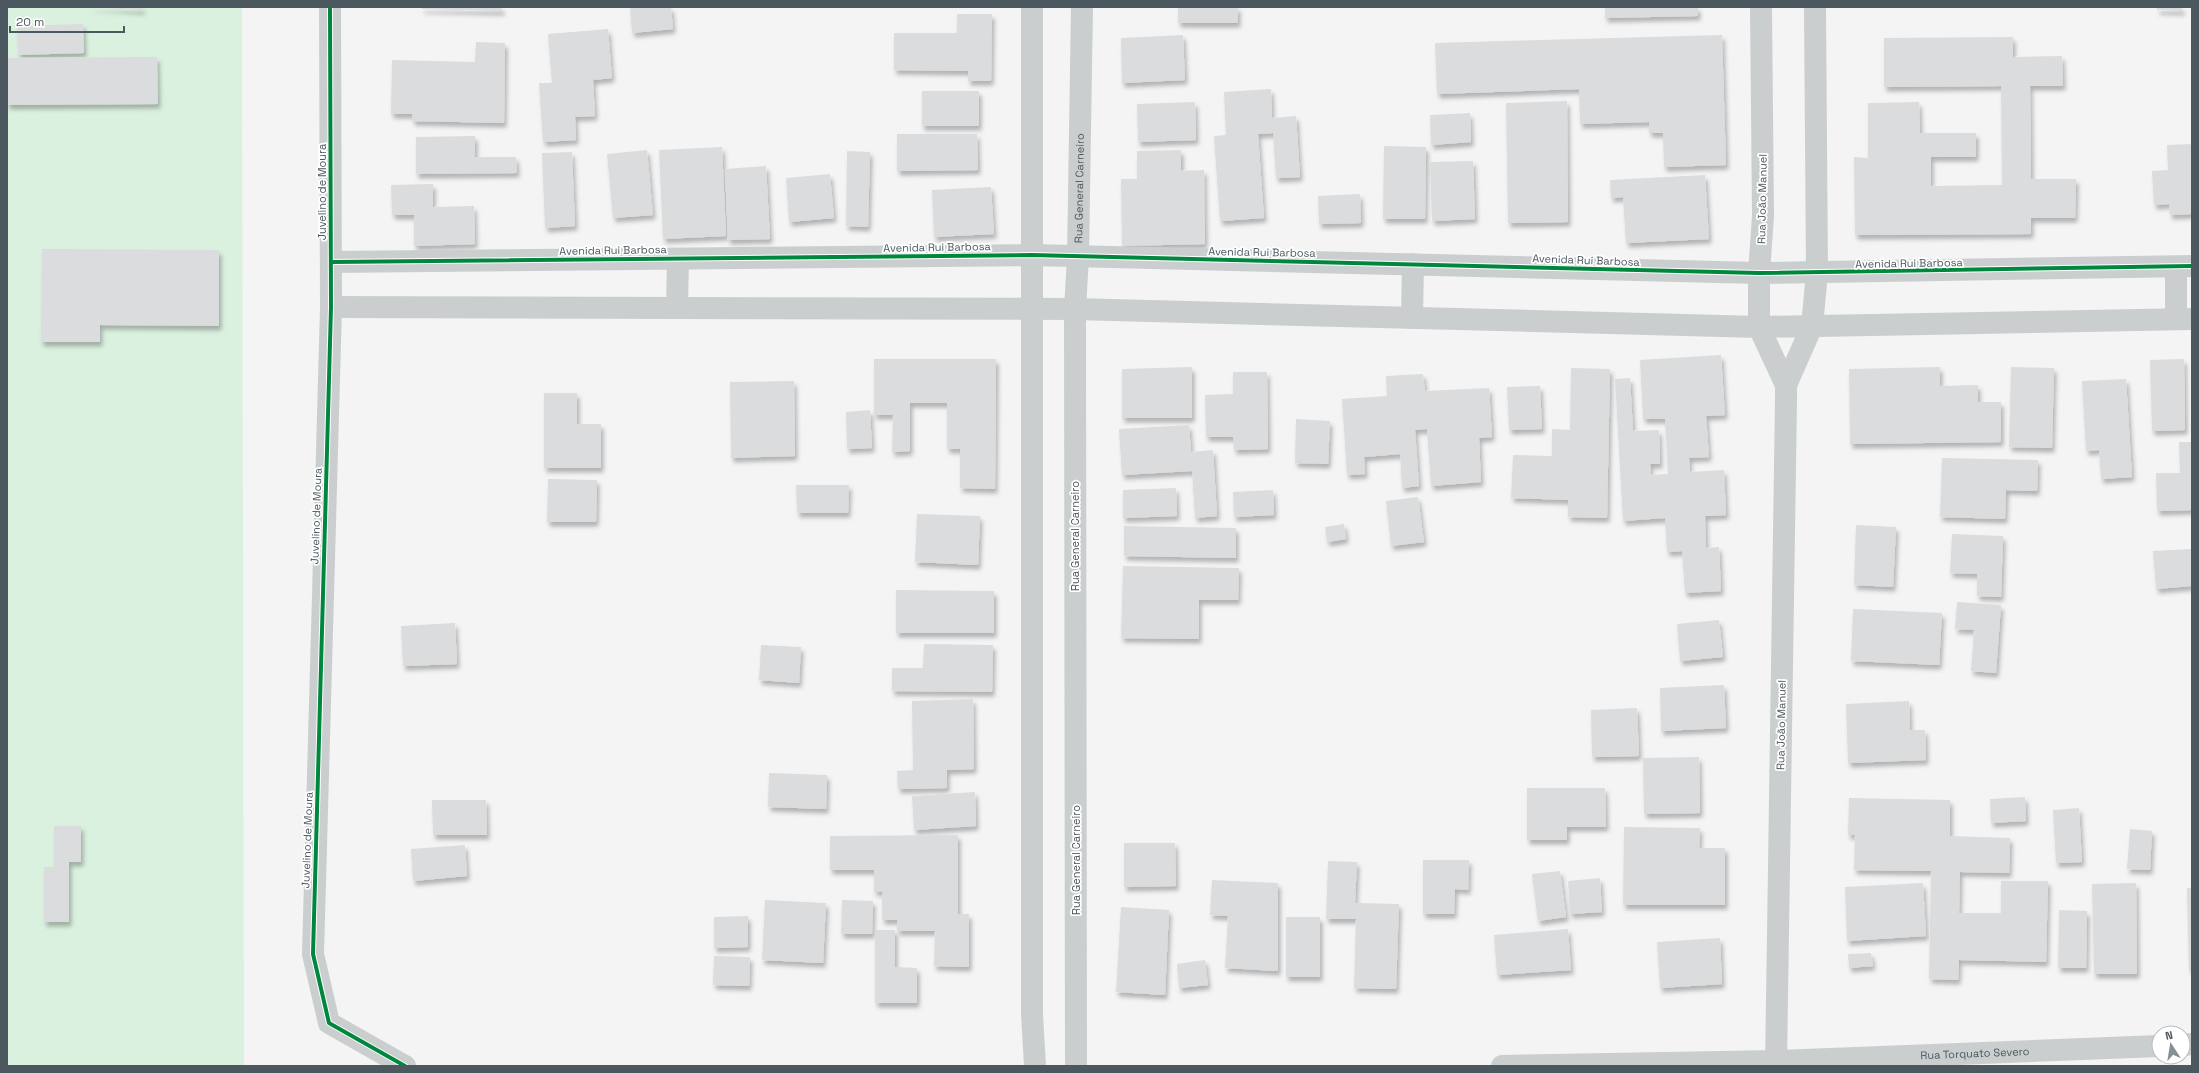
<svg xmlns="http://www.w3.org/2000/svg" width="2199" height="1073" viewBox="0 0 2199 1073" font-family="'Space Grotesk',sans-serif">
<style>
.green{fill:#dbf1e0}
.building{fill:#dbdcdd;filter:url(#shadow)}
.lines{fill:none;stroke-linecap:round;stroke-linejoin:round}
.minor{stroke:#cbcecf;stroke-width:22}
.cycleway-casing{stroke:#fff;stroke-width:6}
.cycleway{stroke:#00873e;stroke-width:4}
.labels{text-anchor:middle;stroke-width:3.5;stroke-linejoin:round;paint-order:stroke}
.street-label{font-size:11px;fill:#4b585f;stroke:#fff}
</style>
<defs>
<filter id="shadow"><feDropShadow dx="2.5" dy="4.5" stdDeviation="2" flood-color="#0004"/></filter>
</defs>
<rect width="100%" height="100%" fill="#f4f4f4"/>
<path class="green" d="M 7,7 L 242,7 L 244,1066 L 7,1066 Z"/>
<path class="building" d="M 85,7 L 143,7 L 142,10 Z
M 422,7 L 502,7 L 502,11 L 422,9 Z
M 630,7 L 671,7 L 673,29 L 632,33 Z
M 1178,7 L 1238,7 L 1238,23 L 1178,23 Z
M 1605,7 L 1698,7 L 1698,16 L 1605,18 Z
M 2157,7 L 2182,7 L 2182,11 L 2157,10 Z
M 957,14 L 992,14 L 991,81 L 968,81 L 968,71 L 894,70 L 894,33 L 957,33 Z
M 83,24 L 84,53 L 18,55 L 17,26 Z
M 608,29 L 612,78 L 593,80 L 595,116 L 575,117 L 576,140 L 543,142 L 539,83 L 552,83 L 548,34 Z
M 1183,35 L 1185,80 L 1122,83 L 1121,38 Z
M 1722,35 L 1726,165 L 1664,167 L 1663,133 L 1649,133 L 1649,122 L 1580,124 L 1579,89 L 1437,94 L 1435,43 Z
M 2013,37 L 2013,57 L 2062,56 L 2063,86 L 2030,86 L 2031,179 L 2076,179 L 2075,218 L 2031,218 L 2031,234 L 1855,235 L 1854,157 L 1868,158 L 1868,103 L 1919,102 L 1920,133 L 1976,133 L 1976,157 L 1931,157 L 1931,186 L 2002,185 L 2001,86 L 1884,87 L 1884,38 Z
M 476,42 L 505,43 L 504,123 L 412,121 L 412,114 L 391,114 L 392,60 L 475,62 Z
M 157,57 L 158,104 L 7,105 L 7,58 Z
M 1271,89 L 1272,118 L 1296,116 L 1300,177 L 1276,178 L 1273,133 L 1258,134 L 1264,218 L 1220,221 L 1214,136 L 1226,135 L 1224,92 Z
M 922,91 L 979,91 L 979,126 L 922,126 Z
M 1567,101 L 1568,222 L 1508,223 L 1506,103 Z
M 1195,102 L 1196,140 L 1138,142 L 1137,104 Z
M 1470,113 L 1471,142 L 1431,145 L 1430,115 Z
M 897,134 L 977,134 L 978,170 L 897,171 Z
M 475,136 L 475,157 L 516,157 L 517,173 L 416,174 L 416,137 Z
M 2192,144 L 2192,214 L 2170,215 L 2169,204 L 2154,205 L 2152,171 L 2168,170 L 2167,145 Z
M 1384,146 L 1426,147 L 1425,219 L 1383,219 Z
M 722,147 L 726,236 L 663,239 L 659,150 Z
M 647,150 L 653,215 L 613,218 L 607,154 Z
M 1181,150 L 1181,171 L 1204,170 L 1205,244 L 1122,246 L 1121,179 L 1137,179 L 1137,151 Z
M 847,151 L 870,152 L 868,227 L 846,226 Z
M 572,152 L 575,226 L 545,228 L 542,153 Z
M 1473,161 L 1475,219 L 1432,221 L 1430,162 Z
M 766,166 L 770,239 L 728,240 L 725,169 Z
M 830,174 L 834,218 L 789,222 L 786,178 Z
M 1705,175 L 1709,239 L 1626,243 L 1623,197 L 1611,198 L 1610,180 Z
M 433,184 L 433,207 L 474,206 L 475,244 L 414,246 L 414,215 L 392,215 L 391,185 Z
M 991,187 L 994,234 L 934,237 L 932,190 Z
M 1360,194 L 1361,223 L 1319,224 L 1318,196 Z
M 42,249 L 219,250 L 219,326 L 100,325 L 100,342 L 41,342 Z
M 1721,355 L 1725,415 L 1706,416 L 1709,457 L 1689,458 L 1690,472 L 1724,470 L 1726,515 L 1705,516 L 1706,548 L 1719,547 L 1721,591 L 1685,593 L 1682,551 L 1667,552 L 1665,518 L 1623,521 L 1615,379 L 1630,378 L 1633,431 L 1659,430 L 1660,464 L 1650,464 L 1651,475 L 1668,474 L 1665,419 L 1643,419 L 1640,360 Z
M 874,359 L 996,359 L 995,489 L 960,488 L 960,449 L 947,449 L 947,403 L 910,403 L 910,451 L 892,452 L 893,415 L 874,415 Z
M 2184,359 L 2185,430 L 2152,431 L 2150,360 Z
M 1192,367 L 1192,418 L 1122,418 L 1122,369 Z
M 1940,367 L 1940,386 L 1978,385 L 1978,402 L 2001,402 L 2001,442 L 1850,444 L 1849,369 Z
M 2011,367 L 2054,368 L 2052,448 L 2009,447 Z
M 1571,368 L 1610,369 L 1607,518 L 1568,517 L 1568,500 L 1511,498 L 1513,455 L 1552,456 L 1552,429 L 1570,430 Z
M 1233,372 L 1267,372 L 1268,449 L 1234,450 L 1233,437 L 1206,437 L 1205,395 L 1233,394 Z
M 1423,374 L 1425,391 L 1489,388 L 1492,437 L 1479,438 L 1481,482 L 1431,486 L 1427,429 L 1415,430 L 1419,486 L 1402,488 L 1400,454 L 1364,457 L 1365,474 L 1347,475 L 1342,399 L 1387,396 L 1386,376 Z
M 2126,379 L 2132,477 L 2101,479 L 2099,450 L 2086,451 L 2082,381 Z
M 794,381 L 795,456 L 731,458 L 730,382 Z
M 1540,386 L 1542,429 L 1509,430 L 1507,387 Z
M 544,393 L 577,393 L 577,424 L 601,424 L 601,468 L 544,468 Z
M 870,410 L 872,448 L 847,449 L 846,412 Z
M 1296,419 L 1330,421 L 1328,464 L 1295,463 Z
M 1189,425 L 1191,452 L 1213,450 L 1217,516 L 1195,518 L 1192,471 L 1122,475 L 1119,429 Z
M 2179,442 L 2192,442 L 2192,510 L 2157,511 L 2156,473 L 2180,473 Z
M 1942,458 L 2038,460 L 2037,491 L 2006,490 L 2005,519 L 1940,517 Z
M 548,479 L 597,480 L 596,522 L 547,522 Z
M 796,485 L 849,485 L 848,513 L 797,513 Z
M 1176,488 L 1177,516 L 1123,518 L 1123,490 Z
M 1273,490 L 1274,515 L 1234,517 L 1233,492 Z
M 1418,497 L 1424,542 L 1391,546 L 1386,501 Z
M 917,514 L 980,516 L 978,565 L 915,562 Z
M 1344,524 L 1346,539 L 1327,542 L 1325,527 Z
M 1856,525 L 1896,527 L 1893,587 L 1854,585 Z
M 1124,526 L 1236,528 L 1236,558 L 1124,556 Z
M 1952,534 L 2003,536 L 2001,597 L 1977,596 L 1977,574 L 1950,573 Z
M 2192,549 L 2192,586 L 2156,589 L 2153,551 Z
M 1123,566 L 1239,568 L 1238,600 L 1199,600 L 1199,639 L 1121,638 Z
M 896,590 L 994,591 L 994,633 L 896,633 Z
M 1957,602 L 2001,605 L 1996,673 L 1971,671 L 1974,630 L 1955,629 Z
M 1853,609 L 1942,613 L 1939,665 L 1851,661 Z
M 1719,620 L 1723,657 L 1680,661 L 1677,624 Z
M 455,623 L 457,664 L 403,666 L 401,626 Z
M 924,644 L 993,645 L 992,692 L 892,691 L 892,668 L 923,668 Z
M 761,645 L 801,647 L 799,683 L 759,680 Z
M 1724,685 L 1726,728 L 1661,731 L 1660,688 Z
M 973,699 L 974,769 L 947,770 L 947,788 L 898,789 L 897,771 L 913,770 L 912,701 Z
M 1909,701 L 1910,730 L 1925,730 L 1926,760 L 1848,763 L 1846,704 Z
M 1637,708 L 1639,756 L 1592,757 L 1591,710 Z
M 1699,757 L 1700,813 L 1644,814 L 1643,758 Z
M 769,773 L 827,775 L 826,809 L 768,807 Z
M 1527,788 L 1605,788 L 1606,827 L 1567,827 L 1567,840 L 1527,840 Z
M 975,792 L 976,826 L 914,830 L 912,796 Z
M 2025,797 L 2026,821 L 1991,823 L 1990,799 Z
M 1849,798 L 1950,800 L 1950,836 L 2010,838 L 2009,873 L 1960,872 L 1959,913 L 2001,913 L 2001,881 L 2048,881 L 2046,962 L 1959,960 L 1958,980 L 1929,979 L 1931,871 L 1854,870 L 1855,835 L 1848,835 Z
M 432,800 L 486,800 L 487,835 L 433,835 Z
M 2079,808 L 2082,862 L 2056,863 L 2053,810 Z
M 54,826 L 81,826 L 81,862 L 69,862 L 69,922 L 44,922 L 44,867 L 54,867 Z
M 1624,827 L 1700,828 L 1699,848 L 1725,848 L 1725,905 L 1623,905 Z
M 2130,829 L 2152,831 L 2150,870 L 2127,869 Z
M 958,835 L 958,914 L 969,914 L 969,967 L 934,966 L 935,931 L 897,931 L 897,920 L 882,920 L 882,891 L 874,892 L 874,870 L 830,870 L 830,836 Z
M 1124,843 L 1175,843 L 1176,886 L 1124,887 Z
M 465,845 L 467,876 L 413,881 L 411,849 Z
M 1423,860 L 1469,860 L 1468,890 L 1455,889 L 1454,914 L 1423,914 Z
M 1328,861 L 1357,862 L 1355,903 L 1399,904 L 1396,989 L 1354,988 L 1356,919 L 1326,919 Z
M 1560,871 L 1566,917 L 1538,921 L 1532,874 Z
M 1600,878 L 1602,912 L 1570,914 L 1568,881 Z
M 1212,880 L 1278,883 L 1278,971 L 1225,968 L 1228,916 L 1210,915 Z
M 1923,883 L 1926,936 L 1847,941 L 1845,887 Z
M 2136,883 L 2137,974 L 2094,974 L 2092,884 Z
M 2187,888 L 2192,888 L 2192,970 L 2189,970 Z
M 765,900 L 826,903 L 823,963 L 762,960 Z
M 842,900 L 873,901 L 872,934 L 841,934 Z
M 1121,907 L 1169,910 L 1165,995 L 1116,992 Z
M 2059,910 L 2087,911 L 2086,968 L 2058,968 Z
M 748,916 L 748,947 L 714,948 L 714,917 Z
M 1286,917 L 1320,917 L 1320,977 L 1286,977 Z
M 1568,929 L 1571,970 L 1497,975 L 1494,935 Z
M 875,930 L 895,930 L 895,967 L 917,968 L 917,1003 L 875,1003 Z
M 1720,938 L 1722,984 L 1660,988 L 1657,942 Z
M 1871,953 L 1873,966 L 1849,968 L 1848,954 Z
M 714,956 L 750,957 L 749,986 L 713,985 Z
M 1205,960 L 1208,985 L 1179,988 L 1177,964 Z"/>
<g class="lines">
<g class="minor">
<path d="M 330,7 L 331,307 L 313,954 L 329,1023 L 405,1066"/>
<path d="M 1032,7 L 1032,1014 L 1035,1066"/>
<path d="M 1761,7 L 1763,216 L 1759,273 L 1759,327 L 1786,385 L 1786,399 L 1776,1066"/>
<path d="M 331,262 L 1032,255 L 1759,273 L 2192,266"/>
<path d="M 331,307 L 1075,309 L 1759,327 L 2192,319"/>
<path d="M 677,308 L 678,259"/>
<path d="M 1412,318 L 1413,264"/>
<path d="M 2176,319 L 2176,267"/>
<path d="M 1786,385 L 1812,326 L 1817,273 L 1815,7"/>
<path d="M 2183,1045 L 2192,1044"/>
<path id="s1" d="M 1076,1066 L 1075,309 L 1078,257 L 1082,7"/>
<path id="s2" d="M 1502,1066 L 1776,1061 L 2159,1046"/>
</g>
<g class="cycleway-casing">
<path id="cycleway" d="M 330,7 L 331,307 L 313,954 L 329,1023 L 405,1066
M 331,262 L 1032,255 L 1759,273 L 2192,266"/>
</g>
<use href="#cycleway" class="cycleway"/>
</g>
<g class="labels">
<g class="street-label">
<text dy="4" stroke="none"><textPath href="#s1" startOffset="878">Rua General Carneiro</textPath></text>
<text transform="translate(322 192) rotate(-90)" y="4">Juvelino de Moura</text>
<text transform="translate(1762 199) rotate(-89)" y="4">Rua João Manuel</text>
<text transform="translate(937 247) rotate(-1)" y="4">Avenida Rui Barbosa</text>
<text transform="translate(613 250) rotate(-1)" y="4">Avenida Rui Barbosa</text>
<text transform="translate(1262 252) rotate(1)" y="4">Avenida Rui Barbosa</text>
<text transform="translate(1586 260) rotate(2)" y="4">Avenida Rui Barbosa</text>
<text transform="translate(1909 263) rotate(-1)" y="4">Avenida Rui Barbosa</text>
<text transform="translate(316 516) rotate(-88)" y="4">Juvelino de Moura</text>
<text transform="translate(1075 536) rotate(-90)" y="4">Rua General Carneiro</text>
<text transform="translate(1781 725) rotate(-89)" y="4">Rua João Manuel</text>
<text transform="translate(307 840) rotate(-88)" y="4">Juvelino de Moura</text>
<text transform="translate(1076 860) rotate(-90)" y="4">Rua General Carneiro</text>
<text dy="4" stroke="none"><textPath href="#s2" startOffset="473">Rua Torquato Severo</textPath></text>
</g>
</g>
<rect width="2199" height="1073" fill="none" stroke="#4b585f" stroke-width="16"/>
<g transform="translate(2171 1045) rotate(348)"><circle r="19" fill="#ffffff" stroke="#b7bcbf"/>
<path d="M0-3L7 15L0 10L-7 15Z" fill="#868f93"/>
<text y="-6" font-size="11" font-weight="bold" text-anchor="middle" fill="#4b585f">N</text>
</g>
<path d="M10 26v6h114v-6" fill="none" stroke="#4b585f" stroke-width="2"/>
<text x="16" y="26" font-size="12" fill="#4b585f" stroke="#ffffff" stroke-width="3" paint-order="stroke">20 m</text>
</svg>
